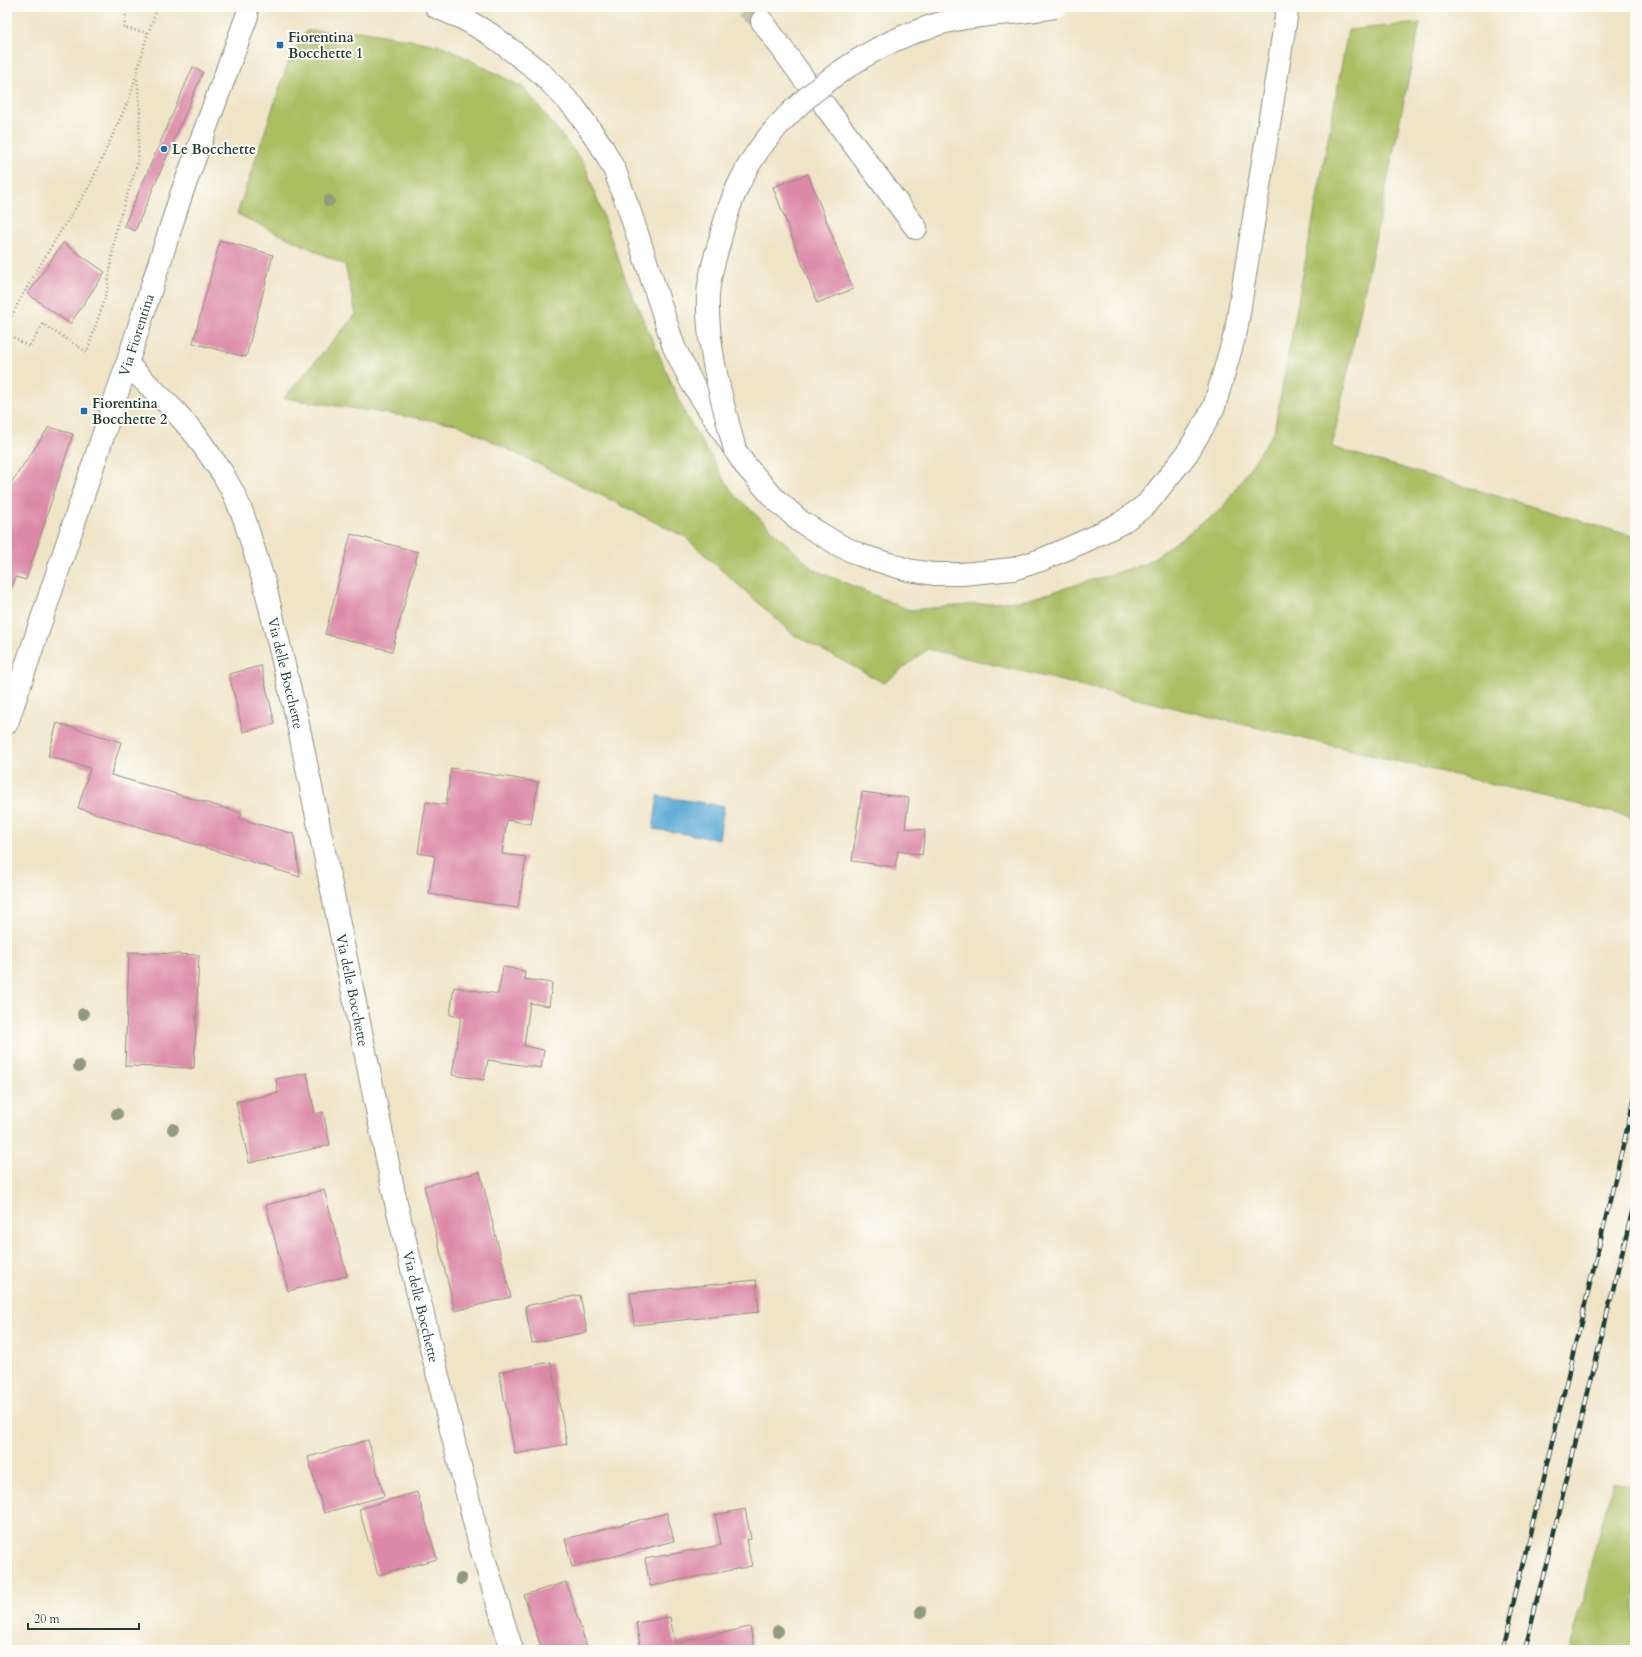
<svg xmlns="http://www.w3.org/2000/svg" width="1642" height="1657" viewBox="0 0 1642 1657" font-family="Cardo,serif">
<style>
.green{fill:#aabe62;stroke:#647e4b}
.water{fill:#5caad6;stroke:#3e7485}
.building{fill:#dc89a7}
.lines{fill:none;stroke-linecap:round;stroke-linejoin:round}
.minor-tunnel{stroke:#c6c3aa;stroke-width:22;stroke-dasharray:22 11;stroke-linecap:butt}
.minor-casing{stroke:#88907e;stroke-width:24}
.major-casing{stroke:#88907e;stroke-width:24}
.path{stroke:#88907e;stroke-width:2.5;stroke-dasharray:1 3;stroke-linecap:butt}
.minor{stroke:#fff;stroke-width:22}
.major{stroke:#fff;stroke-width:22}
.rail-casing{stroke:#1f3d34;stroke-width:4.5}
.rail{stroke:#fdfcf7;stroke-width:3;stroke-dasharray:9;stroke-linecap:butt}
.major-bridge-casing{stroke:#88907e;stroke-width:24;stroke-linecap:butt}
.major-bridge{stroke:#fff;stroke-width:22}
.tree{fill:#909a7d}
.poi-dot{fill:#1f6fb2;stroke:#fdfcf7;stroke-width:1.5}
.labels{text-anchor:middle;stroke-width:4;stroke-linejoin:round;paint-order:stroke}
.poi-label{font-size:14px;font-weight:bold;fill:#1f3d34;stroke:#fdfcf7;text-anchor:start}
.street-label{font-size:14px;fill:#1f3d34;stroke:#fdfcf7}
</style>
<rect width="100%" height="100%" fill="#fdfcf7"/>
<filter id="ink" filterUnits="userSpaceOnUse"><feTurbulence type="fractalNoise" baseFrequency=".025" numOctaves="2"/><feDisplacementMap in="SourceGraphic" scale="8" xChannelSelector="R" yChannelSelector="G"/><feConvolveMatrix kernelMatrix="1 2 1 2 8 2 1 2 1" color-interpolation-filters="sRGB"/></filter>
<filter id="wash" filterUnits="userSpaceOnUse"><feTurbulence type="fractalNoise" baseFrequency=".012" numOctaves="4" result="noise"/><feDisplacementMap in="SourceGraphic" scale="16" xChannelSelector="R" yChannelSelector="G"/><feGaussianBlur stdDeviation="0.9" result="paint"/><feColorMatrix in="noise" values="0 0 0 0 0 0 0 0 0 0 0 0 0 0 0 0 0 1.4 0 .05"/><feComposite in="paint" operator="in"/></filter>
<g filter="url(#wash)">
<rect width="100%" height="100%" fill="#f0e4c7"/>
<path class="green" d="M 1420,23 L 1332,447 L 1635,537 L 1635,818 L 928,649 L 884,683 L 794,635 L 685,537 L 457,424 L 284,398 L 356,314 L 345,265 L 237,214 L 288,63 L 306,31 L 360,31 L 443,46 L 524,88 L 585,165 L 625,278 L 686,416 L 732,492 L 813,569 L 909,610 L 1026,600 L 1145,564 L 1222,509 L 1274,432 L 1348,30 Z
M 1613,1481 L 1635,1486 L 1635,1650 L 1570,1650 Z"/>
<path class="water" d="M 658,796 L 724,806 L 719,839 L 653,829 Z"/>
<g id="blocks">
<path class="building" d="M 193,67 L 203,72 L 135,231 L 124,226 Z
M 808,174 L 853,289 L 817,303 L 773,187 Z
M 220,240 L 273,255 L 246,357 L 193,343 Z
M 63,243 L 105,272 L 70,324 L 28,294 Z
M 49,427 L 73,434 L 26,580 L 16,577 L 10,591 L 7,590 L 7,489 Z
M 351,534 L 418,552 L 392,651 L 325,634 Z
M 261,666 L 275,724 L 243,732 L 229,674 Z
M 57,723 L 121,742 L 111,775 L 242,813 L 240,819 L 294,834 L 300,877 L 78,808 L 90,768 L 48,756 Z
M 451,768 L 538,782 L 531,824 L 507,820 L 502,854 L 526,857 L 518,908 L 429,894 L 435,856 L 418,853 L 426,802 L 446,805 Z
M 862,792 L 909,798 L 905,828 L 925,830 L 922,855 L 898,851 L 895,867 L 852,861 Z
M 129,952 L 199,955 L 194,1068 L 125,1066 Z
M 503,967 L 525,971 L 524,979 L 552,983 L 549,1006 L 530,1003 L 524,1046 L 544,1050 L 541,1068 L 488,1060 L 484,1080 L 452,1075 L 461,1017 L 450,1015 L 454,987 L 498,994 Z
M 307,1073 L 315,1114 L 323,1112 L 330,1145 L 249,1163 L 236,1102 L 278,1093 L 276,1079 Z
M 480,1172 L 511,1297 L 455,1311 L 424,1186 Z
M 324,1190 L 347,1276 L 288,1291 L 266,1205 Z
M 756,1280 L 759,1312 L 634,1325 L 630,1293 Z
M 580,1295 L 587,1332 L 532,1343 L 525,1306 Z
M 551,1362 L 567,1444 L 515,1454 L 499,1372 Z
M 368,1440 L 384,1496 L 324,1513 L 308,1457 Z
M 417,1492 L 437,1559 L 378,1575 L 359,1509 Z
M 745,1509 L 751,1539 L 746,1540 L 752,1566 L 650,1586 L 645,1559 L 721,1545 L 715,1515 Z
M 667,1513 L 674,1541 L 572,1567 L 565,1539 Z
M 566,1582 L 588,1650 L 542,1650 L 524,1595 Z
M 670,1617 L 675,1643 L 750,1627 L 755,1650 L 641,1650 L 636,1623 Z"/>
</g>
</g>
<g filter="url(#ink)">
<use href="#blocks" fill-opacity="0" stroke="#88907e" stroke-width="1"/>
<g class="lines">
<path class="minor-tunnel" d="M 746,7 L 762,21"/>
<g class="minor-casing">
<g id="minor">
<path d="M 762,21 L 804,79"/>
<path d="M 825,106 L 916,228"/>
<path id="s1" d="M 127,364 L 174,410 L 195,434 L 223,474 L 235,496 L 244,518 L 264,582 L 297,719 L 396,1203 L 452,1434 L 480,1545 L 512,1650"/>
</g>
</g>
<g class="major-casing">
<g id="major">
<path d="M 436,7 L 464,19 L 490,34 L 540,72 L 574,107 L 601,145 L 615,171 L 631,215 L 674,347 L 692,383 L 735,450 L 745,465 L 774,498 L 801,522 L 839,545 L 860,555 L 908,570 L 934,574 L 962,574 L 1013,569 L 1041,560 L 1085,541 L 1121,523 L 1146,505 L 1186,455 L 1204,425 L 1214,407 L 1236,331 L 1287,11"/>
<path id="s2" d="M 7,723 L 127,364 L 181,195 L 247,16"/>
</g>
</g>
<path class="path" d="M 127,7 L 124,28 L 148,33
M 7,327 L 18,303 L 52,245 L 89,187 L 130,97 L 148,33 L 158,7
M 7,333 L 29,347 L 43,324 L 87,352 L 107,291 L 116,229 L 138,162 L 140,110 L 137,77"/>
<use href="#minor" class="minor"/>
<use href="#major" class="major"/>
<g class="rail-casing">
<path id="rail" d="M 1502,1650 L 1635,1096
M 1525,1650 L 1635,1200"/>
</g>
<use href="#rail" class="rail"/>
<g class="major-bridge-casing">
<path id="major-bridge" d="M 735,450 C 722,400 706,347 708,295 C 709,278 714,260 719,244 C 724,223 730,201 740,182 C 773,111 861,47 935,25 C 973,13 1015,15 1055,7"/>
</g>
<use href="#major-bridge" class="major-bridge"/>
</g>
<g class="tree">
<circle cx="329" cy="201" r="6"/>
<circle cx="83" cy="1014" r="6"/>
<circle cx="79" cy="1066" r="6"/>
<circle cx="117" cy="1114" r="6"/>
<circle cx="173" cy="1129" r="6"/>
<circle cx="461" cy="1579" r="6"/>
<circle cx="921" cy="1612" r="6"/>
<circle cx="778" cy="1631" r="6"/>
</g>
</g>
<g class="poi-dot">
<rect x="276" y="41" width="8" height="8" rx="2"/>
<circle cx="164" cy="149" r="4"/>
<rect x="80" y="407" width="8" height="8" rx="2"/>
</g>
<g class="labels">
<g class="poi-label">
<text x="288" y="42">Fiorentina<tspan x="288" dy="16">Bocchette 1</tspan></text>
<text x="172" y="154">Le Bocchette</text>
<text x="92" y="408">Fiorentina<tspan x="92" dy="16">Bocchette 2</tspan></text>
</g>
<g class="street-label">
<text dy="5" stroke="none"><textPath href="#s2" startOffset="409">Via Fiorentina</textPath></text>
<text dy="5" stroke="none"><textPath href="#s1" startOffset="356">Via delle Bocchette</textPath></text>
<text dy="5" stroke="none"><textPath href="#s1" startOffset="680">Via delle Bocchette</textPath></text>
<text dy="5" stroke="none"><textPath href="#s1" startOffset="1004">Via delle Bocchette</textPath></text>
</g>
</g>
<rect width="1642" height="1657" fill="none" stroke="#fdfcf7" stroke-width="24"/>
<path d="M28 1623v6h111v-6" fill="none" stroke="#1f3d34" stroke-width="2"/>
<text x="34" y="1623" font-size="12" fill="#1f3d34" stroke="#fdfcf7" stroke-width="3" paint-order="stroke">20 m</text>
</svg>
